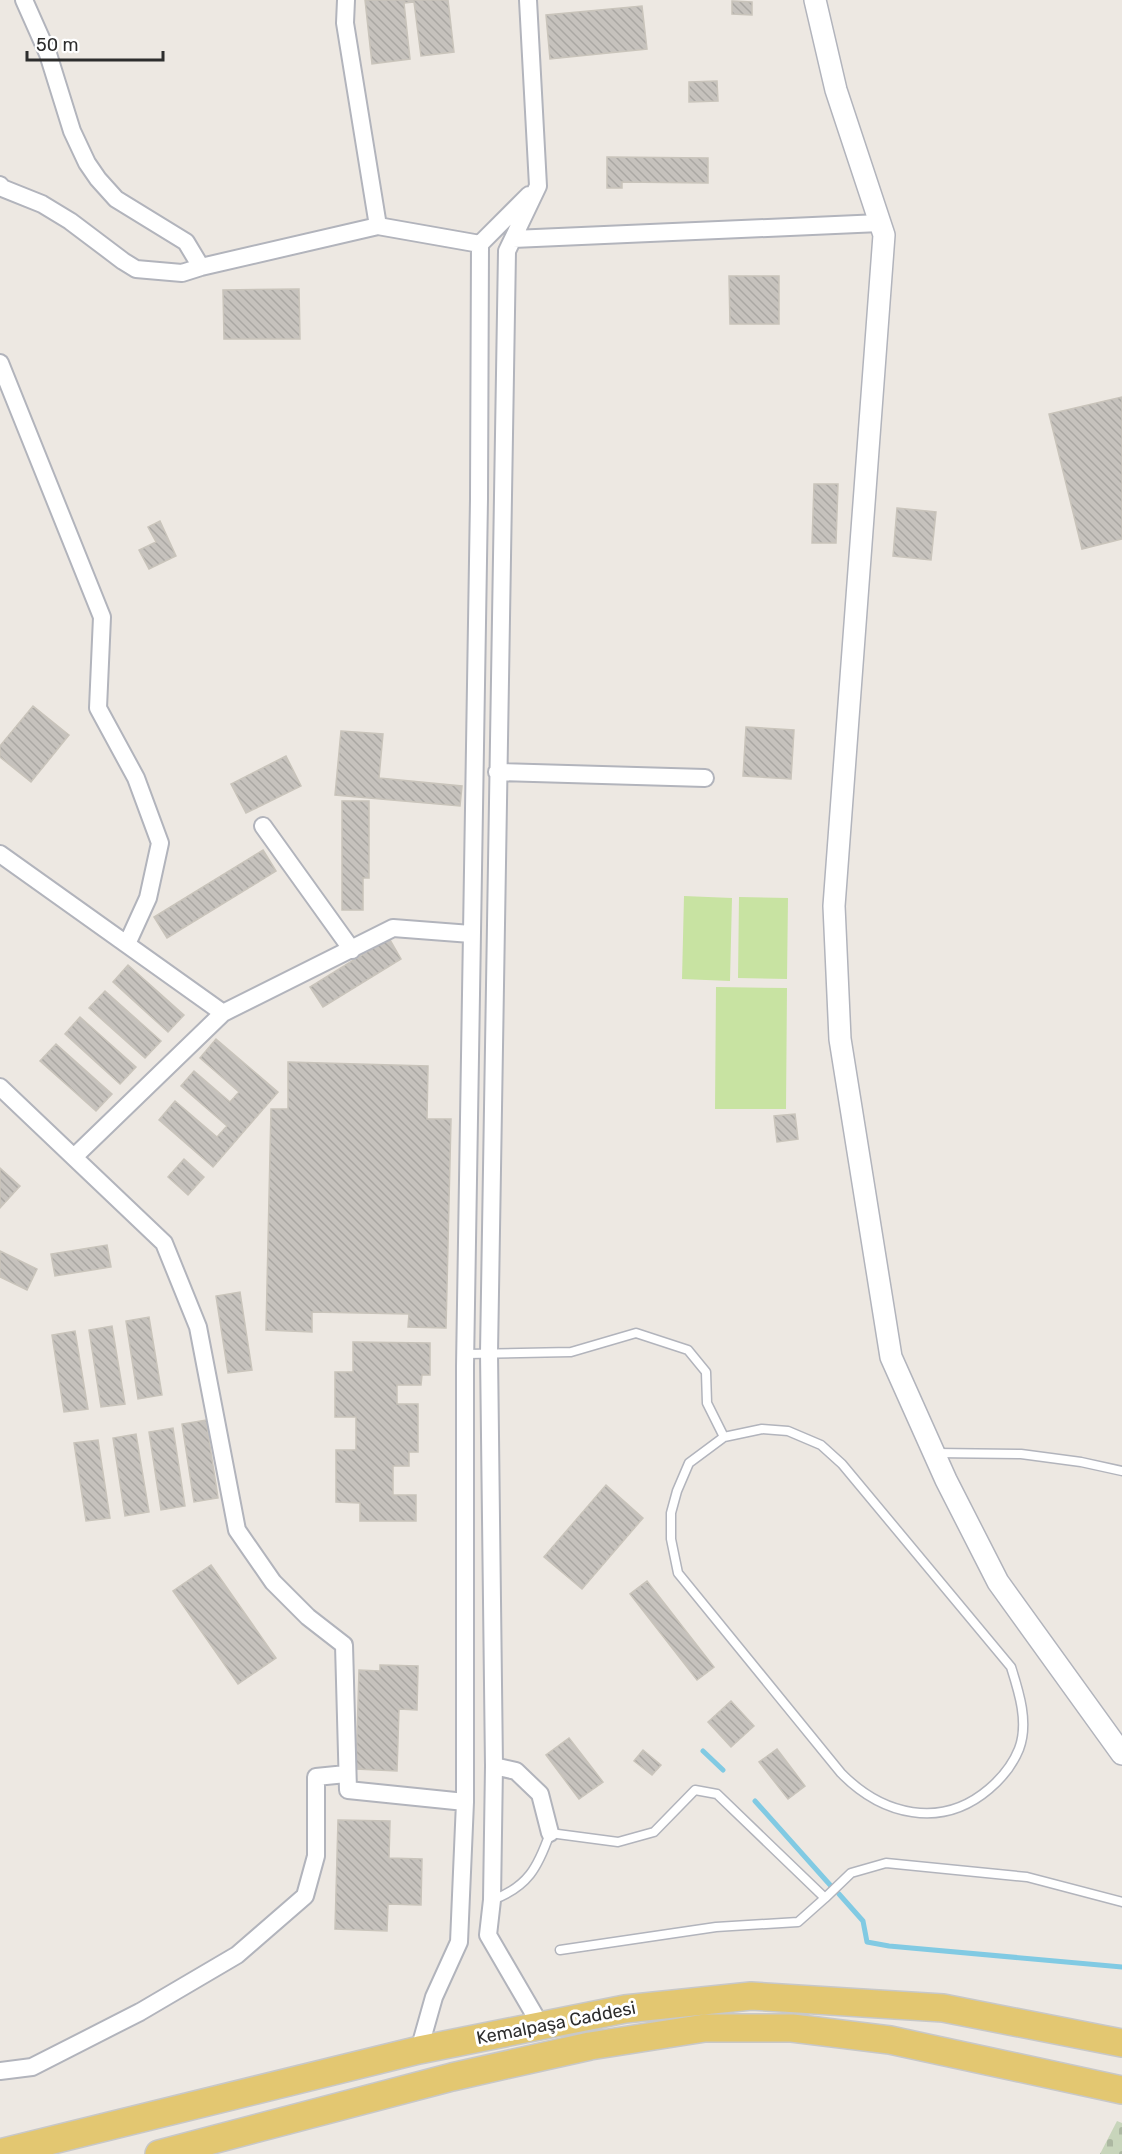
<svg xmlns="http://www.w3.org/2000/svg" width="1122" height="2154" viewBox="0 0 1122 2154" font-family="Rubik,sans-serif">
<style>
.cemetery{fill:url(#cemetery-stones)}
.pitch{fill:#c8e3a2}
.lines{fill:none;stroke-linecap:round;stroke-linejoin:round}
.stream{stroke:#81cae3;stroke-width:5}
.building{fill:url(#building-back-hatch);stroke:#c9c4bb;stroke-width:1.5}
.service-casing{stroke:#b2b4bc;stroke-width:11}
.minor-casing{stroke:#b2b4bc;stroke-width:20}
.tertiary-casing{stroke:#b2b4bc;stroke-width:24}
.primary-casing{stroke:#c8c8c8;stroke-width:30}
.service{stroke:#fff;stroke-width:8}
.minor{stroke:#fff;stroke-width:16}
.tertiary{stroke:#fff;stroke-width:21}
.primary{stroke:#e3c771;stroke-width:27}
.labels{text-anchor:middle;stroke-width:6;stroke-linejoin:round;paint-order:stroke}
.street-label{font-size:18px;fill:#2d2d2d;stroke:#fff}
</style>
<defs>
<pattern id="cemetery-stones" width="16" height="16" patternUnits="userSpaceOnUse" patternTransform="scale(1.5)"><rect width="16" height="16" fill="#c8d5bb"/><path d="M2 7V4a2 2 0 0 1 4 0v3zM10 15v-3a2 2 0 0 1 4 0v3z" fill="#acb7a1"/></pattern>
<pattern id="building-back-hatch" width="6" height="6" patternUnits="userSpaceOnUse" patternTransform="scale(1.5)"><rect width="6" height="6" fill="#c6c2bd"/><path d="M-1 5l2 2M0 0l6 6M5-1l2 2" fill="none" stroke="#aaa7a3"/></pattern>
</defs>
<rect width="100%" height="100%" fill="#ede8e2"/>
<path class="cemetery" d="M 1117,2121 L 1122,2123 L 1122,2154 L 1100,2154 Z"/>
<path class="pitch" d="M 684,896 L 732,898 L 730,981 L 682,979 Z
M 739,897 L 788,898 L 787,979 L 738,978 Z
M 716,987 L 787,988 L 786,1109 L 715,1109 Z"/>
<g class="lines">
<path class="stream" d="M 703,1751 L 723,1770
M 755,1801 L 831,1886
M 839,1894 L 863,1921 L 867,1942 L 889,1946 L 1122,1967"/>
</g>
<path class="building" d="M 365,0 L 448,0 L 454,52 L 421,56 L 414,2 L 404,3 L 410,59 L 372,64 Z
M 732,1 L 752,2 L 752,15 L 732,14 Z
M 642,6 L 647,49 L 550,59 L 546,15 Z
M 717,81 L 718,101 L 689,102 L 689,82 Z
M 607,157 L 708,158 L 708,183 L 622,182 L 622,188 L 607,188 Z
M 729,276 L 779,276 L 779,324 L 730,324 Z
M 299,289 L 300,339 L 224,339 L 223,290 Z
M 1122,397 L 1122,539 L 1082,549 L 1049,414 Z
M 814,484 L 838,484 L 836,543 L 812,543 Z
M 897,508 L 936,512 L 931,560 L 893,556 Z
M 160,521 L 176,556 L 149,569 L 139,550 L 156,542 L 148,527 Z
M 33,706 L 69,735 L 31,782 L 0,757 L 0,746 Z
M 746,727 L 794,730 L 791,779 L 743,776 Z
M 341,731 L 383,734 L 379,778 L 462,786 L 460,806 L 335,795 Z
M 286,756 L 301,786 L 246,813 L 231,784 Z
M 342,801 L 369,801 L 369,878 L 363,878 L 363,910 L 342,910 Z
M 263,850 L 276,871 L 167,938 L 154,917 Z
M 389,938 L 401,959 L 323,1007 L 310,987 Z
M 128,965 L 184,1015 L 168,1032 L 113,982 Z
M 105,991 L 161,1041 L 145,1058 L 89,1008 Z
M 80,1017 L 136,1067 L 120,1084 L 65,1034 Z
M 216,1039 L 278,1092 L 213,1167 L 159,1120 L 175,1101 L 217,1137 L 227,1126 L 181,1086 L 194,1071 L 230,1102 L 239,1092 L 200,1058 Z
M 56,1044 L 112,1094 L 96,1111 L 40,1061 Z
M 288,1062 L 428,1066 L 427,1119 L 451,1119 L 446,1328 L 408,1327 L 409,1314 L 312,1312 L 312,1332 L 266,1330 L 271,1109 L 288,1109 Z
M 795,1114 L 798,1139 L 777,1142 L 774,1116 Z
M 184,1159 L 204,1177 L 188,1195 L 168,1177 Z
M 0,1168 L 20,1186 L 0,1208 Z
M 107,1245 L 111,1267 L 55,1276 L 51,1254 Z
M 0,1251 L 37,1269 L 27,1290 L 0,1277 Z
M 240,1292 L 252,1370 L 228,1373 L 216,1296 Z
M 149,1317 L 162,1395 L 138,1399 L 126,1321 Z
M 112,1326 L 125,1404 L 101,1407 L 89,1330 Z
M 75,1331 L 88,1409 L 64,1412 L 52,1335 Z
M 353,1342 L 430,1343 L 430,1375 L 422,1375 L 421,1385 L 397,1385 L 397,1404 L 418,1404 L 418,1452 L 409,1452 L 409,1466 L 393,1466 L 393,1495 L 416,1495 L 416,1521 L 360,1521 L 360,1503 L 336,1502 L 336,1450 L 356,1450 L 356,1417 L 335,1417 L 335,1372 L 353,1372 Z
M 206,1420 L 218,1498 L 194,1502 L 182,1424 Z
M 173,1428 L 185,1506 L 161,1510 L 149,1432 Z
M 136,1434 L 149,1512 L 125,1516 L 113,1438 Z
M 98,1440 L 110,1518 L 86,1521 L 74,1443 Z
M 606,1485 L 643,1518 L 582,1589 L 544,1557 Z
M 211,1565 L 276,1658 L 238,1684 L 173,1591 Z
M 647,1581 L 714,1667 L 697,1680 L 630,1594 Z
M 380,1665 L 418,1666 L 417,1710 L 399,1709 L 397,1771 L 356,1769 L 359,1670 L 380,1671 Z
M 731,1701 L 754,1726 L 731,1747 L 708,1722 Z
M 569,1738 L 603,1782 L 579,1799 L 546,1755 Z
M 777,1749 L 805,1786 L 788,1799 L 759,1762 Z
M 643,1750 L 661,1765 L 652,1775 L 634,1761 Z
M 338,1820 L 390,1821 L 389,1858 L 422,1859 L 421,1905 L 388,1904 L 387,1931 L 335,1929 Z"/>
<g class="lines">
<g class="service-casing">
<path id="service" d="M 466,1354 L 571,1352 L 636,1333 L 688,1350 L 706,1372 L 707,1403 L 724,1437
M 762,1429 L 788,1431 L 821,1445 L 842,1464 L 1011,1667 C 1019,1692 1029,1723 1019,1749 C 1013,1764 1002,1778 989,1789 C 941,1830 882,1815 841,1773 L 678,1573 L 671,1539 L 671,1513 L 677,1491 L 689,1463 L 724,1437 Z
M 935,1453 L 1021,1454 L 1081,1462 L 1122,1471
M 825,1898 L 851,1873 L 886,1863 L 1027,1877 L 1122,1902
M 492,1900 C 528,1887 538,1867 550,1833 L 618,1842 L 654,1832 L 695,1790 L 717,1794 L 825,1898 L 798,1922 L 716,1927 L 560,1950"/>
</g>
<g class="minor-casing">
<path id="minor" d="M 24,0 L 48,54 L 72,131 L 87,163 L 98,179 L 116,199 L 186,242 L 201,267 L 378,226 L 480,244
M 346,0 L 345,23 L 378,226
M 528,0 L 538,186 L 507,251 L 489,1353 L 494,1766 L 492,1900 L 488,1935 L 541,2026
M 0,185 L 2,188 L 42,204 L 70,221 L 123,261 L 136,269 L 182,273 L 201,267
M 513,239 L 880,223
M 0,363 L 102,617 L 98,708 L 136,778 L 160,843 L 148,898 L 127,944
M 497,772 L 705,778
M 263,826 L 352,950
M 0,854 L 223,1013 L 393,928 L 471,934
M 0,1087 L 164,1243 L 198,1327 L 237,1530 L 273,1582 L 308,1617 L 344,1645 L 348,1790 L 465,1802
M 74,1157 L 223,1013
M 494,1766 L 516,1771 L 540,1794 L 550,1833
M 419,2050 L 434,1997 L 459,1942 L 465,1802 L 465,1366 L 479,499 L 480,244 L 529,195
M 0,2071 L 32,2067 L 140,2012 L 237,1955 L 305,1896 L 316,1856 L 316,1777 L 346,1774"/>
</g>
<g class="tertiary-casing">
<path id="tertiary" d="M 815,0 L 836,90 L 884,235 L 834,906 L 840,1039 L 891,1357 L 946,1480 L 998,1582 L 1122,1754"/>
</g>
<g class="primary-casing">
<path id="primary" d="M 0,2153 L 419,2050 L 625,2009 L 751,1996 L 943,2008 L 1122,2043
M 159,2154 L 452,2077 L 590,2046 L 705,2028 L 792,2028 L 890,2040 L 1122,2090"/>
</g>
<use href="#service" class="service"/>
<use href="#minor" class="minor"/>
<use href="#tertiary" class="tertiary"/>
<use href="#primary" class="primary"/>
</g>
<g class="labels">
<g class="street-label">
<text transform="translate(556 2023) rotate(-11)" y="6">Kemalpaşa Caddesi</text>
</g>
</g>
<path d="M27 51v9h136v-9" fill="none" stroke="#2d2d2d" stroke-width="3"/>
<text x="36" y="51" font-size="18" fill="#2d2d2d" stroke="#ffffff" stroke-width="4.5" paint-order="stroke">50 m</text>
</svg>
